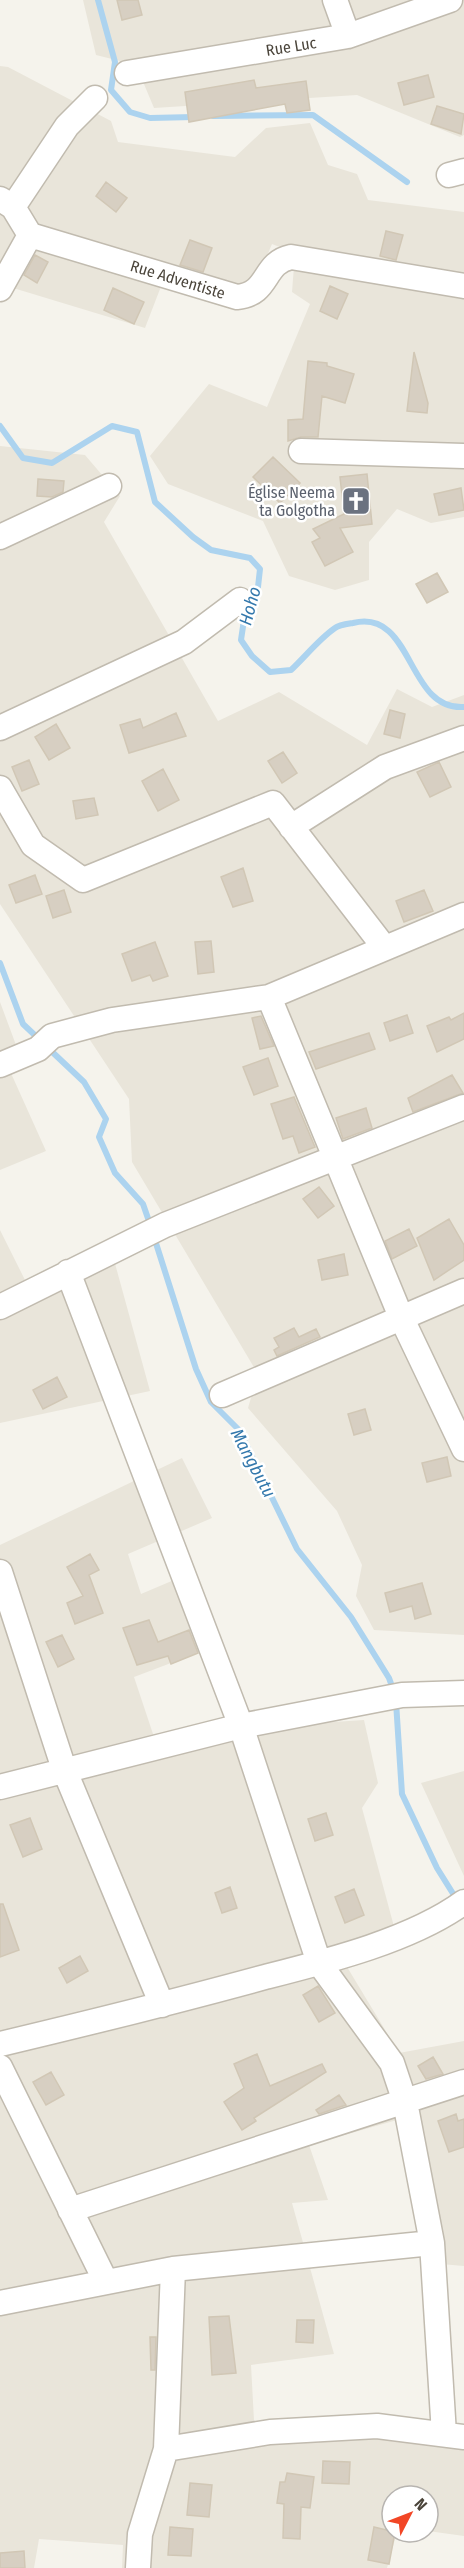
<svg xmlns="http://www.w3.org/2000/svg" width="464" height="2568" viewBox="0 0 464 2568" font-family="'Fira Sans Condensed',sans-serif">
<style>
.residential{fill:#e9e5da}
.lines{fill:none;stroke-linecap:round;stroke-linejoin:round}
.stream{stroke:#acd3ef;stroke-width:6}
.building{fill:#d7cfc2;stroke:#d1c7b5;stroke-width:1.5}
.minor-casing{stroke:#c1bbaf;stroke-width:27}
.minor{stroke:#fff;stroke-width:24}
.labels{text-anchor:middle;stroke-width:5;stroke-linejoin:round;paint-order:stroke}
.street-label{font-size:16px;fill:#4a443a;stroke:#fff}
.worship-label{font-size:16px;fill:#5b616d;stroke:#fff;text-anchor:end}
.water-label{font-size:18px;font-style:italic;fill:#3378ac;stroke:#fff}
</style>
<rect width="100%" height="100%" fill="#f5f3ec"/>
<path class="residential" d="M 83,0 L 464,0 L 464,135 L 460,137 L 357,95 L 154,108 L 136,65 L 96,55 Z
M 0,66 L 8,67 L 111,121 L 118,142 L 235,157 L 266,128 L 310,123 L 328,165 L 357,174 L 368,200 L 464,212 L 464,517 L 431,523 L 397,509 L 369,542 L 369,580 L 335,590 L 289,576 L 263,521 L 168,484 L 150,456 L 209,384 L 267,407 L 310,304 L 292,292 L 295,253 L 272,244 L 252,291 L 170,263 L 145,328 L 0,284 Z
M 0,446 L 85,455 L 120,496 L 104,522 L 218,721 L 279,692 L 367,745 L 397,689 L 432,707 L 464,695 L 464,1635 L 374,1630 L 356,1596 L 362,1565 L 337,1511 L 248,1408 L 258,1374 L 132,1162 L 129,1099 L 0,904 Z
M 0,1002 L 16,1045 L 1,1051 L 46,1151 L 0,1170 Z
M 0,1230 L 29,1288 L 111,1249 L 150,1391 L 0,1423 Z
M 182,1458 L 212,1518 L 128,1554 L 141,1594 L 174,1580 L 200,1652 L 134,1677 L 153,1734 L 364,1720 L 378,1783 L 362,1808 L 396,1934 L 338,1952 L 399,2053 L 464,2041 L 464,2266 L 429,2263 L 404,2118 L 309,2145 L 328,2200 L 292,2203 L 334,2354 L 251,2365 L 255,2439 L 349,2426 L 464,2447 L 464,2536 L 428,2531 L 428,2496 L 392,2496 L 392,2532 L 397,2532 L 387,2568 L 122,2568 L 123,2545 L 39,2539 L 34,2568 L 0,2568 L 0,1545 Z
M 464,1771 L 464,1876 L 421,1783 Z"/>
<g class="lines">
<path class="stream" d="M 98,0 L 115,62 L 111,90 L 130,112 L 150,118 L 194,117
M 213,116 L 313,115 L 407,182
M 0,426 L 23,458 L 52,463 L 112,426 L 137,432 L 155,502 L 193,537 L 211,550 L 250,558 L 260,569 L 258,587 L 245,613 L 241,640 L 252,656 L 270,672 L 291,670 C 305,657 319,639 335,628 C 339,625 347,624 353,623 C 414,608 406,711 464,707
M 0,963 L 23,1024 L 41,1041
M 48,1048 L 84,1082 L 106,1119 L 99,1137 L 115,1173 L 143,1204 L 151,1227
M 154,1237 L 196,1369 L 211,1402 L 239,1430 L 297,1549 L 351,1617 L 389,1678 L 394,1692
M 396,1702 L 402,1794 L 437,1868 L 457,1900"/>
</g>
<path class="building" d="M 117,0 L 138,0 L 142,15 L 122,20 Z
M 428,75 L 434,97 L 404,105 L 398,83 Z
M 254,80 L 256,88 L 306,81 L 310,110 L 287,113 L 285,104 L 189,122 L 185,92 Z
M 437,106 L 464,114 L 461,134 L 431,124 Z
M 106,182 L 127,198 L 116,212 L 96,196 Z
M 386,231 L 403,235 L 396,260 L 380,256 Z
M 190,240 L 212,248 L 203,272 L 180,265 Z
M 35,255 L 48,262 L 37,283 L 24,275 Z
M 330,286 L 348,294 L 337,319 L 320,311 Z
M 113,288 L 144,302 L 134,324 L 104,310 Z
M 414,352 L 428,403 L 427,413 L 407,411 Z
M 308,361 L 327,363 L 327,366 L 354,374 L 345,403 L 322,396 L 318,437 L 301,437 L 288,441 L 288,420 L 303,419 Z
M 273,457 L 300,483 L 280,503 L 253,477 Z
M 367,474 L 372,524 L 340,528 L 353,552 L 325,566 L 312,542 L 320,538 L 313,529 L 344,514 L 340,477 Z
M 38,479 L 64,481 L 63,492 L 52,497 L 37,496 Z
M 461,488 L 464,510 L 439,515 L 434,494 Z
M 437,573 L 448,592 L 427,603 L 416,584 Z
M 390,710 L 405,714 L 400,738 L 384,734 Z
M 176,713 L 186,736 L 129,753 L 120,725 L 140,719 L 143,728 Z
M 56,724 L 70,748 L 49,760 L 35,737 Z
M 283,752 L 297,773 L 282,783 L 268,761 Z
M 29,760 L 39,784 L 22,791 L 12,767 Z
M 439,762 L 451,787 L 430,797 L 417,772 Z
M 163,769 L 179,800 L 158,811 L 142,781 Z
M 94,798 L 98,815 L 76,819 L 73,801 Z
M 243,868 L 253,901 L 233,907 L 221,877 Z
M 35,875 L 42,894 L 16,903 L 9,885 Z
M 64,890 L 71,912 L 53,918 L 46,896 Z
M 424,890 L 433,911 L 404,922 L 396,901 Z
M 211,941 L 214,972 L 198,974 L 195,942 Z
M 155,942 L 168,976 L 153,981 L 150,975 L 132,981 L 122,954 Z
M 464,1013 L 464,1039 L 437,1052 L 427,1026 L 449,1017 L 451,1020 Z
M 407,1015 L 413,1033 L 390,1041 L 384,1023 Z
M 261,1016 L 274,1046 L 260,1049 L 252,1018 Z
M 369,1033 L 375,1049 L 316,1069 L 309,1052 Z
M 268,1058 L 278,1086 L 254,1095 L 243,1067 Z
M 452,1075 L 463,1093 L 413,1112 L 408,1098 Z
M 294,1097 L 315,1147 L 299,1153 L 293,1136 L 283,1139 L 271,1104 Z
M 366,1108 L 372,1128 L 343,1139 L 336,1118 Z
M 319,1187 L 334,1206 L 318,1218 L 303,1199 Z
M 449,1219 L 464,1245 L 464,1260 L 434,1280 L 417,1238 Z
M 409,1229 L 417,1246 L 392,1259 L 385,1241 Z
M 344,1254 L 348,1275 L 322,1280 L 318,1260 Z
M 294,1328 L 299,1337 L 316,1329 L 320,1337 L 277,1356 L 274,1350 L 279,1347 L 274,1338 Z
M 57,1377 L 67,1397 L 43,1409 L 33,1390 Z
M 365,1409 L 371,1430 L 354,1435 L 348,1414 Z
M 447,1457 L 451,1476 L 427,1482 L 422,1463 Z
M 90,1554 L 99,1570 L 89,1575 L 103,1613 L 75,1624 L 67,1603 L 83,1596 L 67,1567 Z
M 422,1583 L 431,1614 L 415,1619 L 412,1606 L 390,1612 L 385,1593 Z
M 149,1620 L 158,1642 L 189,1630 L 198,1653 L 171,1664 L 168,1656 L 137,1665 L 123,1628 Z
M 62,1635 L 74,1659 L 58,1667 L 46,1642 Z
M 326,1813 L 333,1835 L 315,1841 L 308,1819 Z
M 30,1818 L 42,1849 L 23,1857 L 10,1825 Z
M 230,1887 L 237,1908 L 222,1913 L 215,1893 Z
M 354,1889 L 364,1915 L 345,1923 L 335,1897 Z
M 0,1904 L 3,1904 L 19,1950 L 0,1957 Z
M 80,1956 L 88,1971 L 67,1983 L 59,1968 Z
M 318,1986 L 335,2013 L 319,2022 L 303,1995 Z
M 257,2054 L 270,2086 L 322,2064 L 326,2072 L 254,2118 L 256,2121 L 242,2130 L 224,2102 L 244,2088 L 234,2064 Z
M 433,2057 L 443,2074 L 426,2079 L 418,2066 Z
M 51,2072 L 64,2095 L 46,2105 L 33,2082 Z
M 339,2095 L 346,2105 L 319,2114 L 316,2110 Z
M 456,2114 L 458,2121 L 464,2119 L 464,2147 L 449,2152 L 438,2121 Z
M 229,2316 L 236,2373 L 212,2375 L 209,2317 Z
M 297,2320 L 314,2320 L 313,2343 L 296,2342 Z
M 150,2337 L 156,2337 L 155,2370 L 151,2370 Z
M 323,2461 L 350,2462 L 349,2484 L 322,2483 Z
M 287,2473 L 314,2477 L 310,2508 L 301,2507 L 300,2539 L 283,2538 L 284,2504 L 277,2503 L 280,2482 L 285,2482 Z
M 190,2483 L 212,2485 L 209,2517 L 187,2515 Z
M 170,2527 L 193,2529 L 191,2556 L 168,2555 Z
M 374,2527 L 395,2532 L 389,2564 L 368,2560 Z
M 24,2551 L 25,2568 L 0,2568 L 0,2553 Z"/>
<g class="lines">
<g class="minor-casing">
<path id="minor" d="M 335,0 L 348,36
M 127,73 L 348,36 L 450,0
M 449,175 L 464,171
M 0,199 L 13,207 L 30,235 L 237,297 C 270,294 262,263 291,257 L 464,286
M 13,207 L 67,126 L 95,98
M 0,289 L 30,235
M 301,451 L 464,456
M 0,537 L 109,486
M 0,728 L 184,642 L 240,600
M 0,788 L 33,845 L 83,880 L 273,803 L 384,947
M 291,827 L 385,767 L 464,738
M 269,997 L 401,1317 L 464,1449
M 0,1065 L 38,1049 L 52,1036 L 112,1020 L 269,997 L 464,915
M 68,1272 L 241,1726 L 319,1963 L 392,2063 L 405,2102 L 432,2243 L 444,2434
M 0,1307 L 165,1225 L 464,1107
M 222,1395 L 464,1291
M 0,1572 L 64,1769 L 162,2005
M 0,1787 L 241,1726 L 402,1695 L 464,1693
M 0,2044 C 89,2023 177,2001 265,1977 C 328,1961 412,1940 464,1902
M 0,2067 L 106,2282
M 70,2210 L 464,2082
M 0,2303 L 173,2269 L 432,2243
M 166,2449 L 270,2432 L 377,2426 L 464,2437
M 138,2568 L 140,2534 L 166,2449 L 173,2269"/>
</g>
<use href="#minor" class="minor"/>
</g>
<defs>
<g id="church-square" transform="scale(1.5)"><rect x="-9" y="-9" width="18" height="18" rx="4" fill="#6b7280" stroke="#fff"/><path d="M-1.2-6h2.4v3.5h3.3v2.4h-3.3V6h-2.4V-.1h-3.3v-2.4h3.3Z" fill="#fff"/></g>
</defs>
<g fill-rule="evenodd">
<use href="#church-square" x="356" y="501"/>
</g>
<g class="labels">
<g class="street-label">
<text transform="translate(291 46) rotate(-9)" y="6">Rue Luc</text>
<text transform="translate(178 279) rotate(17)" y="6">Rue Adventiste</text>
</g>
<g class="worship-label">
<text x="335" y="498">Église Neema<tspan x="335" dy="18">ta Golgotha</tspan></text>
</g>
<g class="water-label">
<text transform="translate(250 606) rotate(-75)" y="6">Hoho</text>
<text transform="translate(253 1463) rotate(62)" y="6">Mangbutu</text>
</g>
</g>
<g transform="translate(410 2514) rotate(48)"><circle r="28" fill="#ffffff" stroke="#b7b4b0" stroke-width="1.5"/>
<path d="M0-4.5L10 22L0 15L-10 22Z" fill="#f24626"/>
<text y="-9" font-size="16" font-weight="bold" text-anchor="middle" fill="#4a443a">N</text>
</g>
</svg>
